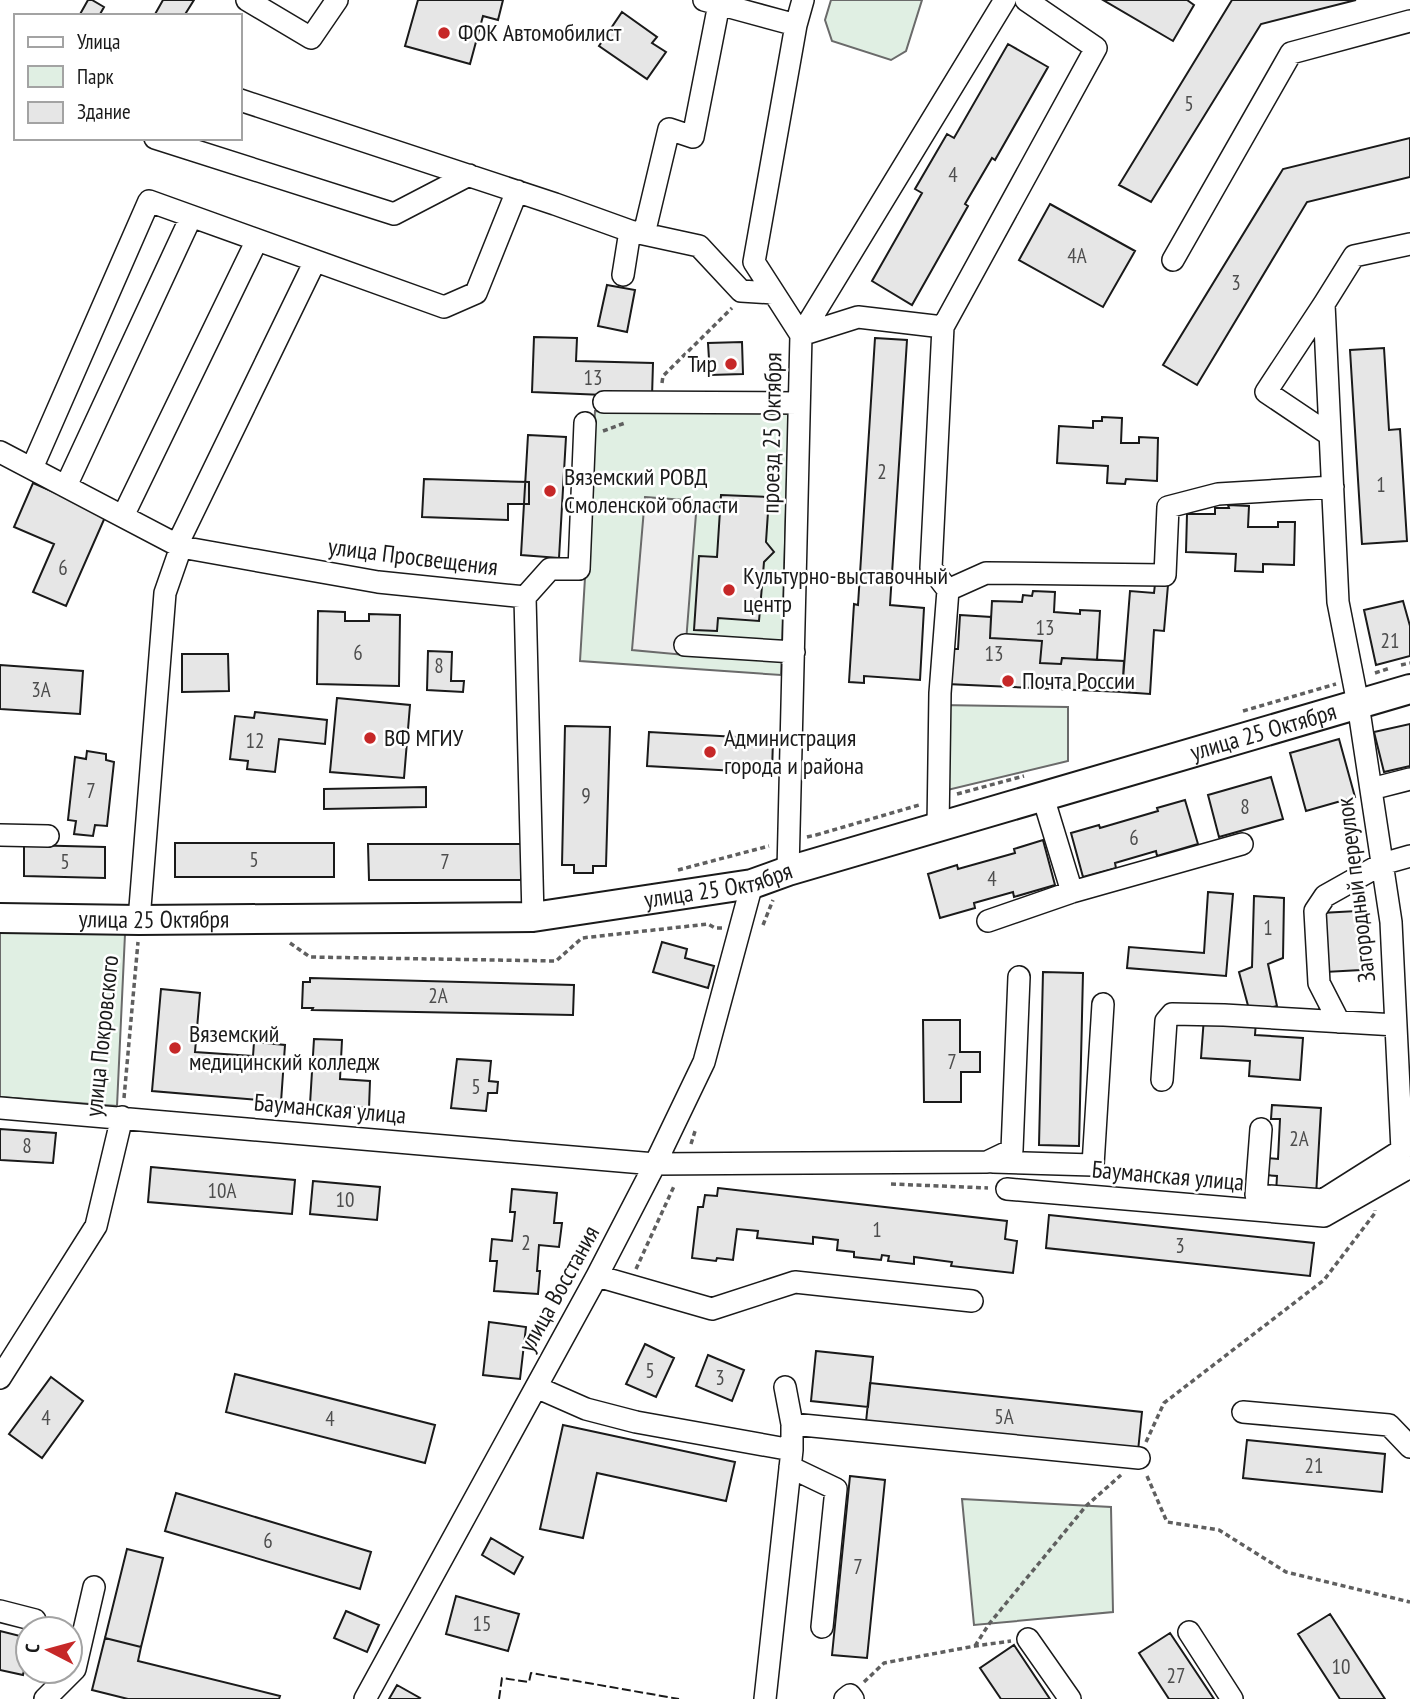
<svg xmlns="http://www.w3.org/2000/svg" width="1410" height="1699" viewBox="0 0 1410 1699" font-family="'PT Sans Narrow',sans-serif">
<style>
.green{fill:#e0efe3;stroke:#6a6a6a;stroke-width:2}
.parking{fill:#ededed;stroke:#6a6a6a;stroke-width:2}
.building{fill:#e6e6e6;stroke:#1a1a1a;stroke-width:2}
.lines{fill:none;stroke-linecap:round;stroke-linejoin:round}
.minor-casing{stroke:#1a1a1a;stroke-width:24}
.major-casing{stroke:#1a1a1a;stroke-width:32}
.path{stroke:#5f5f5f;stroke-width:3.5;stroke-dasharray:5 3.5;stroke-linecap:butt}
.minor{stroke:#fff;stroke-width:21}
.major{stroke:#fff;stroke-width:28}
.fence{stroke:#1a1a1a;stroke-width:2;stroke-dasharray:9 3.5;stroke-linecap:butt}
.poi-dot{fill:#c62828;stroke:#fff;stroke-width:2.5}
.labels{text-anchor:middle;stroke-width:5;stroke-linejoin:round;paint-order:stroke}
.number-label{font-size:21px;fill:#4d4d4d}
.poi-label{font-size:24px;fill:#1a1a1a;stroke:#fff;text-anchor:start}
.street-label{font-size:24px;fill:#1a1a1a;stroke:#fff}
</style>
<rect width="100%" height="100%" fill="#fff"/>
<path class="green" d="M 831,0 L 922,0 L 906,51 L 891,60 L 832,41 L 825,20 Z
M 595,411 L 789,412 L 781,675 L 580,661 Z
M 940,705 L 1068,707 L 1068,761 L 935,793 Z
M 0,931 L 125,934 L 117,1106 L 0,1097 Z
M 962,1499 L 1111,1507 L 1113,1612 L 974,1625 Z"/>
<path class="parking" d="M 645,497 L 697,501 L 685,655 L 632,650 Z"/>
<path class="building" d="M 88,0 L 92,0 L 104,7 L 99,16 L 79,16 Z
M 163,0 L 194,0 L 184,16 L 154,16 Z
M 418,0 L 503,0 L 498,20 L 483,16 L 470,64 L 405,46 Z
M 1103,0 L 1187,0 L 1194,5 L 1173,41 Z
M 1232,0 L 1356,0 L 1261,24 L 1151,202 L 1119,185 Z
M 622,12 L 657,37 L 652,43 L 666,52 L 647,79 L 599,46 Z
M 1008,44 L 1048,67 L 995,160 L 992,158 L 965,204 L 968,206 L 912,305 L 872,281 L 922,193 L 915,189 L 947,134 L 954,138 Z
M 1410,138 L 1410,177 L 1307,202 L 1197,385 L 1163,365 L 1283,169 Z
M 1050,204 L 1135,251 L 1103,307 L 1019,260 Z
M 607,285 L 635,290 L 627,332 L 598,326 Z
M 534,337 L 577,338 L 576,361 L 653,363 L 652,397 L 532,392 Z
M 875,338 L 907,340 L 890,605 L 924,608 L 920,680 L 864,676 L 864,683 L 849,682 L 854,604 L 858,605 Z
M 742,342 L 743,374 L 710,375 L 708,343 Z
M 1384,348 L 1389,430 L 1400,429 L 1407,541 L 1362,544 L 1350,350 Z
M 1102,417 L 1122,418 L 1121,443 L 1139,443 L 1139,437 L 1158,438 L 1157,481 L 1126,479 L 1125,484 L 1107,483 L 1108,466 L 1057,463 L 1059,426 L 1093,428 L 1093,421 L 1102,421 Z
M 528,435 L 566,437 L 559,558 L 521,555 Z
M 424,479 L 529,482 L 529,504 L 508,504 L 508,520 L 422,517 Z
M 33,483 L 106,515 L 66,606 L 33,592 L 54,544 L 14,527 Z
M 721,495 L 769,497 L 766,542 L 774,552 L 764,562 L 759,621 L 718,618 L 717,631 L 694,630 L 699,556 L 717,557 Z
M 1228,505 L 1249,506 L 1248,527 L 1278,527 L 1278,522 L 1295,522 L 1294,565 L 1263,564 L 1263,572 L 1235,571 L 1236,554 L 1186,552 L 1187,514 L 1215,514 L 1215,508 L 1229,508 Z
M 1155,584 L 1168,585 L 1164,631 L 1154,630 L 1150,694 L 1122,692 L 1130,591 L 1154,593 Z
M 1033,591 L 1055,592 L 1054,612 L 1080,614 L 1080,610 L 1100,611 L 1097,660 L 1062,658 L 1061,664 L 1040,663 L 1042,641 L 990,638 L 992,601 L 1022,602 L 1023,595 L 1032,596 Z
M 1403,601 L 1410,626 L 1410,656 L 1376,665 L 1364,610 Z
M 318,611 L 345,612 L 345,621 L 369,621 L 369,614 L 400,615 L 399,686 L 317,684 Z
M 960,615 L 991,617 L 990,638 L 1042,641 L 1040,663 L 1061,664 L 1062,658 L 1124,661 L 1122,692 L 947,684 L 948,649 L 958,649 Z
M 428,651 L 452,652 L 451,681 L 464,681 L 463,692 L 427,690 Z
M 182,654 L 228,654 L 229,691 L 182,692 Z
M 0,665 L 83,671 L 80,714 L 0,709 Z
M 337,698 L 410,705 L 404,778 L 330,772 Z
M 255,712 L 327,720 L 325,744 L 279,739 L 275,772 L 247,769 L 248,761 L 230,759 L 235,716 L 254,718 Z
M 1410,724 L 1410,766 L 1384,772 L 1374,732 Z
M 565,726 L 610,727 L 606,866 L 593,866 L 593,873 L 574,873 L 574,865 L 562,865 Z
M 649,732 L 773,739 L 772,773 L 647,766 Z
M 1339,739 L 1355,797 L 1306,811 L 1290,753 Z
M 87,751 L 106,754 L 106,760 L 114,762 L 107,826 L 95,825 L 93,836 L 74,834 L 76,821 L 68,820 L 75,757 L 86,759 Z
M 1271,777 L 1283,819 L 1219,837 L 1208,795 Z
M 426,787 L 426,807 L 324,809 L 324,789 Z
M 1185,800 L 1198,844 L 1157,856 L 1156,851 L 1115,863 L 1116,868 L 1083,877 L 1071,833 L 1099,825 L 1100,828 L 1158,811 L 1157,808 Z
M 1043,840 L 1055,885 L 1014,897 L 1013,892 L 974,903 L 975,908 L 940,918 L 928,874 L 957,865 L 958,869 L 1015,853 L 1014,849 Z
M 175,843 L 334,843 L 334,877 L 175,877 Z
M 368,844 L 521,844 L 521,880 L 369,880 Z
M 24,845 L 105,847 L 105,878 L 24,876 Z
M 1208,892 L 1233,894 L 1226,976 L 1127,968 L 1129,947 L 1204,953 Z
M 1254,896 L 1284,898 L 1283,958 L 1268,964 L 1277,1006 L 1250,1013 L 1239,972 L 1252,967 Z
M 1357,911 L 1361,970 L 1325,972 L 1321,913 Z
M 662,942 L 687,949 L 685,958 L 714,966 L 708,988 L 653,972 Z
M 1043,972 L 1083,973 L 1079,1146 L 1039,1145 Z
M 310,978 L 574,985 L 573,1015 L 312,1010 L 313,1008 L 302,1008 L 303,982 L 310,982 Z
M 161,989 L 200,993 L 195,1052 L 253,1056 L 254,1042 L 285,1045 L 281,1102 L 152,1091 Z
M 1204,1017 L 1256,1021 L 1255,1035 L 1303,1038 L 1300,1080 L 1249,1076 L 1250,1061 L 1201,1058 Z
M 923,1020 L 960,1020 L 960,1052 L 980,1052 L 980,1072 L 961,1072 L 961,1102 L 924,1102 Z
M 314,1039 L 342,1040 L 340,1079 L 370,1081 L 369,1108 L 310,1104 Z
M 457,1059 L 491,1061 L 489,1081 L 498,1082 L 497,1093 L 488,1093 L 486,1111 L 451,1108 Z
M 1272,1105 L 1321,1108 L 1316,1196 L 1276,1193 L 1277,1176 L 1265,1175 L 1266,1158 L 1278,1159 L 1280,1119 L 1271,1119 Z
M 0,1129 L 56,1133 L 53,1163 L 0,1160 Z
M 151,1167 L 295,1180 L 292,1214 L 148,1202 Z
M 313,1181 L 380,1187 L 377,1220 L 310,1214 Z
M 718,1188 L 1007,1221 L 1005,1239 L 1017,1241 L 1013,1273 L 951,1266 L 952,1262 L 914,1257 L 914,1264 L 888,1261 L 889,1256 L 882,1255 L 881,1260 L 854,1257 L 854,1252 L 837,1250 L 838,1240 L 813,1237 L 813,1244 L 757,1238 L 758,1231 L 737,1229 L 733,1260 L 717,1258 L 716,1261 L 692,1258 L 698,1207 L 703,1207 L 705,1195 L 717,1196 Z
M 512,1189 L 557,1193 L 554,1223 L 562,1223 L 559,1247 L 539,1245 L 537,1271 L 540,1271 L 538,1294 L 494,1291 L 497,1261 L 490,1261 L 492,1239 L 512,1241 L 515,1212 L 510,1212 Z
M 1049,1215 L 1314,1243 L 1310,1276 L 1046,1248 Z
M 489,1322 L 526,1327 L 520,1379 L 483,1375 Z
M 645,1344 L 674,1358 L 656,1397 L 626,1384 Z
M 816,1351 L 873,1357 L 868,1407 L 811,1401 Z
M 708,1355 L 744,1370 L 732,1401 L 696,1386 Z
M 235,1374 L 435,1425 L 425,1463 L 226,1412 Z
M 51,1377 L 83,1401 L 42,1458 L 9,1434 Z
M 870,1383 L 1142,1412 L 1138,1451 L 866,1422 Z
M 563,1425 L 735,1462 L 726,1501 L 597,1473 L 583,1538 L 540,1529 Z
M 1247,1440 L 1385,1454 L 1382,1492 L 1243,1478 Z
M 850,1476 L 885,1480 L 867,1658 L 832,1655 Z
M 176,1493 L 371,1552 L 360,1589 L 165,1531 Z
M 491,1538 L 523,1557 L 514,1574 L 482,1555 Z
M 127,1549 L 163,1558 L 141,1647 L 105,1638 Z
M 456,1596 L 519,1614 L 508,1651 L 446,1634 Z
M 346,1611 L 379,1625 L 367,1652 L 334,1638 Z
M 1330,1614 L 1385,1699 L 1340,1699 L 1298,1634 Z
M 0,1631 L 28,1638 L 28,1653 L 23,1675 L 0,1670 Z
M 1170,1633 L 1214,1699 L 1169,1699 L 1139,1653 Z
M 105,1638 L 141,1647 L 138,1661 L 280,1696 L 279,1699 L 128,1699 L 92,1690 Z
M 1014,1645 L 1050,1699 L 1001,1699 L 980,1668 Z
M 397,1685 L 420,1698 L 419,1699 L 389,1699 Z"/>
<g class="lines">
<g class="minor-casing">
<path id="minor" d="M 247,0 L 311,38 L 337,0
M 704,0 L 796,25 L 754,262 L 801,335 L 788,871
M 796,25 L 803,0
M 240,100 L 555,204 L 630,231
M 155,138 L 394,214 L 469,175
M 644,234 L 669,129 L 693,137 L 719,4
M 1173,260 L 1291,53 L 1410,21
M 623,275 L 630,231 L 699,246 L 741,291 L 773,293
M 801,335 L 1005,0
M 801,335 L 858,317 L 943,327
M 604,402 L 799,403
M 1330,435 L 1266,392 L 1324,304 L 1354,256 L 1410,244
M 0,452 L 181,547 L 378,582 L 525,597
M 32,468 L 149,201 L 444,307 L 476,293 L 517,191
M 66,486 L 191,217
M 123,516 L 257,240
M 177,545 L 315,261
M 948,590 L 986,573 L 1165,575 L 1168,507 L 1218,494 L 1333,487
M 525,597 L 533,917
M 525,597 L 550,569 L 579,569 L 585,423
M 685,645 L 794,652
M 1371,789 L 1410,779
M 1043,797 L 1072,892 L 1242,844
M 938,828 L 940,693 L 948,590 L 931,568 L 943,327 L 1096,48 L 1026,0
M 0,835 L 48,836
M 139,920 L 165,593 L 181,547
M 988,921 L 1072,892
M 1339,1022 L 1319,983 L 1315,911 L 1325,896 L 1382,864 L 1410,856
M 1162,1080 L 1166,1021 L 1172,1014 L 1224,1015 L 1396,1025
M 0,1108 L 655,1164 L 987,1162 L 1012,1150 L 1019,977
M 1261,1129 L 1256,1195 L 1323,1200 L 1402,1150
M 993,1162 L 1093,1165 L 1103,1004
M 1007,1189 L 1324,1216 L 1403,1171 L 1391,922 L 1358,704 L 1338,602 L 1324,304
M 597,1276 L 712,1309 L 795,1282 L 972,1301
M 0,1378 L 96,1226 L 122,1117
M 536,1387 L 586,1409 L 636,1422 L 792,1450
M 1243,1412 L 1389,1425 L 1410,1447
M 792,1424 L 1139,1458
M 790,1467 L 836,1489 L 822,1627
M 0,1611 L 35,1620
M 1189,1632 L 1232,1699
M 1028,1639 L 1070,1699
M 45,1699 L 75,1669 L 94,1587
M 365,1699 L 597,1276 L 655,1164 L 704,1062 L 752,884
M 765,1699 L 792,1450 L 792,1424 L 785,1387
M 845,1699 L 850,1695 L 853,1699"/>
</g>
<g class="major-casing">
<g id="major">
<path id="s1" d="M 0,918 L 139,920 L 533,917 L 752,884 L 788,871 L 1410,689"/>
</g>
</g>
<path class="path" d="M 662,383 L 663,376 L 732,308
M 603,431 L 625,423
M 1401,665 L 1410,663
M 1375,673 L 1390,668
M 1243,711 L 1336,684
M 957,794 L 1024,776
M 816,835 L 919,805
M 807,837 L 816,835
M 678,870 L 769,846
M 763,925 L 773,900
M 290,943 L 310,957 L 556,961 L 582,938 L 708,924 L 715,928 L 722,928
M 124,1098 L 138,942
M 691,1144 L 696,1128
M 891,1184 L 988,1188
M 636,1269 L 675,1184
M 1146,1442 L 1164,1403 L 1324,1280 L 1375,1213 L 1375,1210
M 1147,1476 L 1167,1522 L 1219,1530 L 1286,1572 L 1410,1602
M 975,1646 L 989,1624 L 1086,1506 L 1121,1475
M 864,1682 L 884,1663 L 975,1646 L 1011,1641"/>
<use href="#minor" class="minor"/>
<use href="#major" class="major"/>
<path class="fence" d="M 499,1699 L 502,1678 L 529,1682 L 531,1673 L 679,1699"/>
</g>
<g class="poi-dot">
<circle cx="444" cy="33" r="7"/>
<circle cx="731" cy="364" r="7"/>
<circle cx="550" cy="491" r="7"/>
<circle cx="729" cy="590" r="7"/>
<circle cx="1008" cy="681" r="7"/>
<circle cx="370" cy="738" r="7"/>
<circle cx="710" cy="752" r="7"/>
<circle cx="175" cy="1048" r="7"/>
</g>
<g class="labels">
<g class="number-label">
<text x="1189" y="111">5</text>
<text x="953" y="182">4</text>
<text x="1077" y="263">4А</text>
<text x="1236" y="290">3</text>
<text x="593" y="385">13</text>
<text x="882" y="479">2</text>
<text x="1381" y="492">1</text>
<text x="63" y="575">6</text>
<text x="1045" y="635">13</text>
<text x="1390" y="648">21</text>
<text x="358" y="660">6</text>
<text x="994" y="661">13</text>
<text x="439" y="673">8</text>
<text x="41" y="697">3А</text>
<text x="255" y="748">12</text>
<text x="91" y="798">7</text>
<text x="586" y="803">9</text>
<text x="1245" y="814">8</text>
<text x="1134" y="845">6</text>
<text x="254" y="867">5</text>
<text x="65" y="869">5</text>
<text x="445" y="869">7</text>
<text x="992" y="886">4</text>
<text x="1268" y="935">1</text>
<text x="438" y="1003">2А</text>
<text x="952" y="1069">7</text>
<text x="476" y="1094">5</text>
<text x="1299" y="1146">2А</text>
<text x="27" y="1153">8</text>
<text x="222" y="1198">10А</text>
<text x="345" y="1207">10</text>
<text x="877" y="1237">1</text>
<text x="526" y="1250">2</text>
<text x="1180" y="1253">3</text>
<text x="650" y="1378">5</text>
<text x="720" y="1385">3</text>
<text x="1004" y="1424">5А</text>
<text x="46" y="1425">4</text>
<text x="330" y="1426">4</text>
<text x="1314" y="1473">21</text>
<text x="268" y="1548">6</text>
<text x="858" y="1574">7</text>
<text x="482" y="1631">15</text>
<text x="1341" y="1674">10</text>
<text x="1176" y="1683">27</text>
</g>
<g class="poi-label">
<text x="458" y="41">ФОК Автомобилист</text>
<text x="717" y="372" text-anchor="end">Тир</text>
<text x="564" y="485">Вяземский РОВД<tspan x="564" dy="28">Смоленской области</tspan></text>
<text x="743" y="584">Культурно-выставочный<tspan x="743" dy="28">центр</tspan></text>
<text x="1022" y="689">Почта России</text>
<text x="384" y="746">ВФ МГИУ</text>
<text x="724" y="746">Администрация<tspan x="724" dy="28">города и района</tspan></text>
<text x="189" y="1042">Вяземский<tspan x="189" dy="28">медицинский колледж</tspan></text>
</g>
<g class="street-label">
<text transform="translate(772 433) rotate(-89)" y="8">проезд 25 Октября</text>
<text transform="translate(413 557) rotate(7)" y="8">улица Просвещения</text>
<text dy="8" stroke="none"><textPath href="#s1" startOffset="1288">улица 25 Октября</textPath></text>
<text dy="8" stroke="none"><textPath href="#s1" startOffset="721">улица 25 Октября</textPath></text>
<text transform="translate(1356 890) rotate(-97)" y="8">Загородный переулок</text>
<text dy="8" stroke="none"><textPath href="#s1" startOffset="154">улица 25 Октября</textPath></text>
<text transform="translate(102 1036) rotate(-84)" y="8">улица Покровского</text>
<text transform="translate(330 1109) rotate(5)" y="8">Бауманская улица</text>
<text transform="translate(1168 1176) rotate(5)" y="8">Бауманская улица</text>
<text transform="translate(559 1289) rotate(-61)" y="8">улица Восстания</text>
</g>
</g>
<rect x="14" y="14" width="228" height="126" fill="#ffffff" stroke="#a3a3a3" stroke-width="2"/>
<rect x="28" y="37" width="35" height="10" fill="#ffffff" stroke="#a3a3a3" stroke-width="2"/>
<text x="77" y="49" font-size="21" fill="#1a1a1a">Улица</text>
<rect x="28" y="66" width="35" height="21" fill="#e0efe3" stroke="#a3a3a3" stroke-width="2"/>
<text x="77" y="84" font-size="21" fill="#1a1a1a">Парк</text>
<rect x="28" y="102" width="35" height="21" fill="#e6e6e6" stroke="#a3a3a3" stroke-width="2"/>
<text x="77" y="119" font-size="21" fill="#1a1a1a">Здание</text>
<g transform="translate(49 1650) rotate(276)"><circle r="33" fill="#ffffff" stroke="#a3a3a3" stroke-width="2"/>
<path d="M0-5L12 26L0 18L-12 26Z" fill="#c62828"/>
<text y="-10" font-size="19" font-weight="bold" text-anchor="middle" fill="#1a1a1a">С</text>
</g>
</svg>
